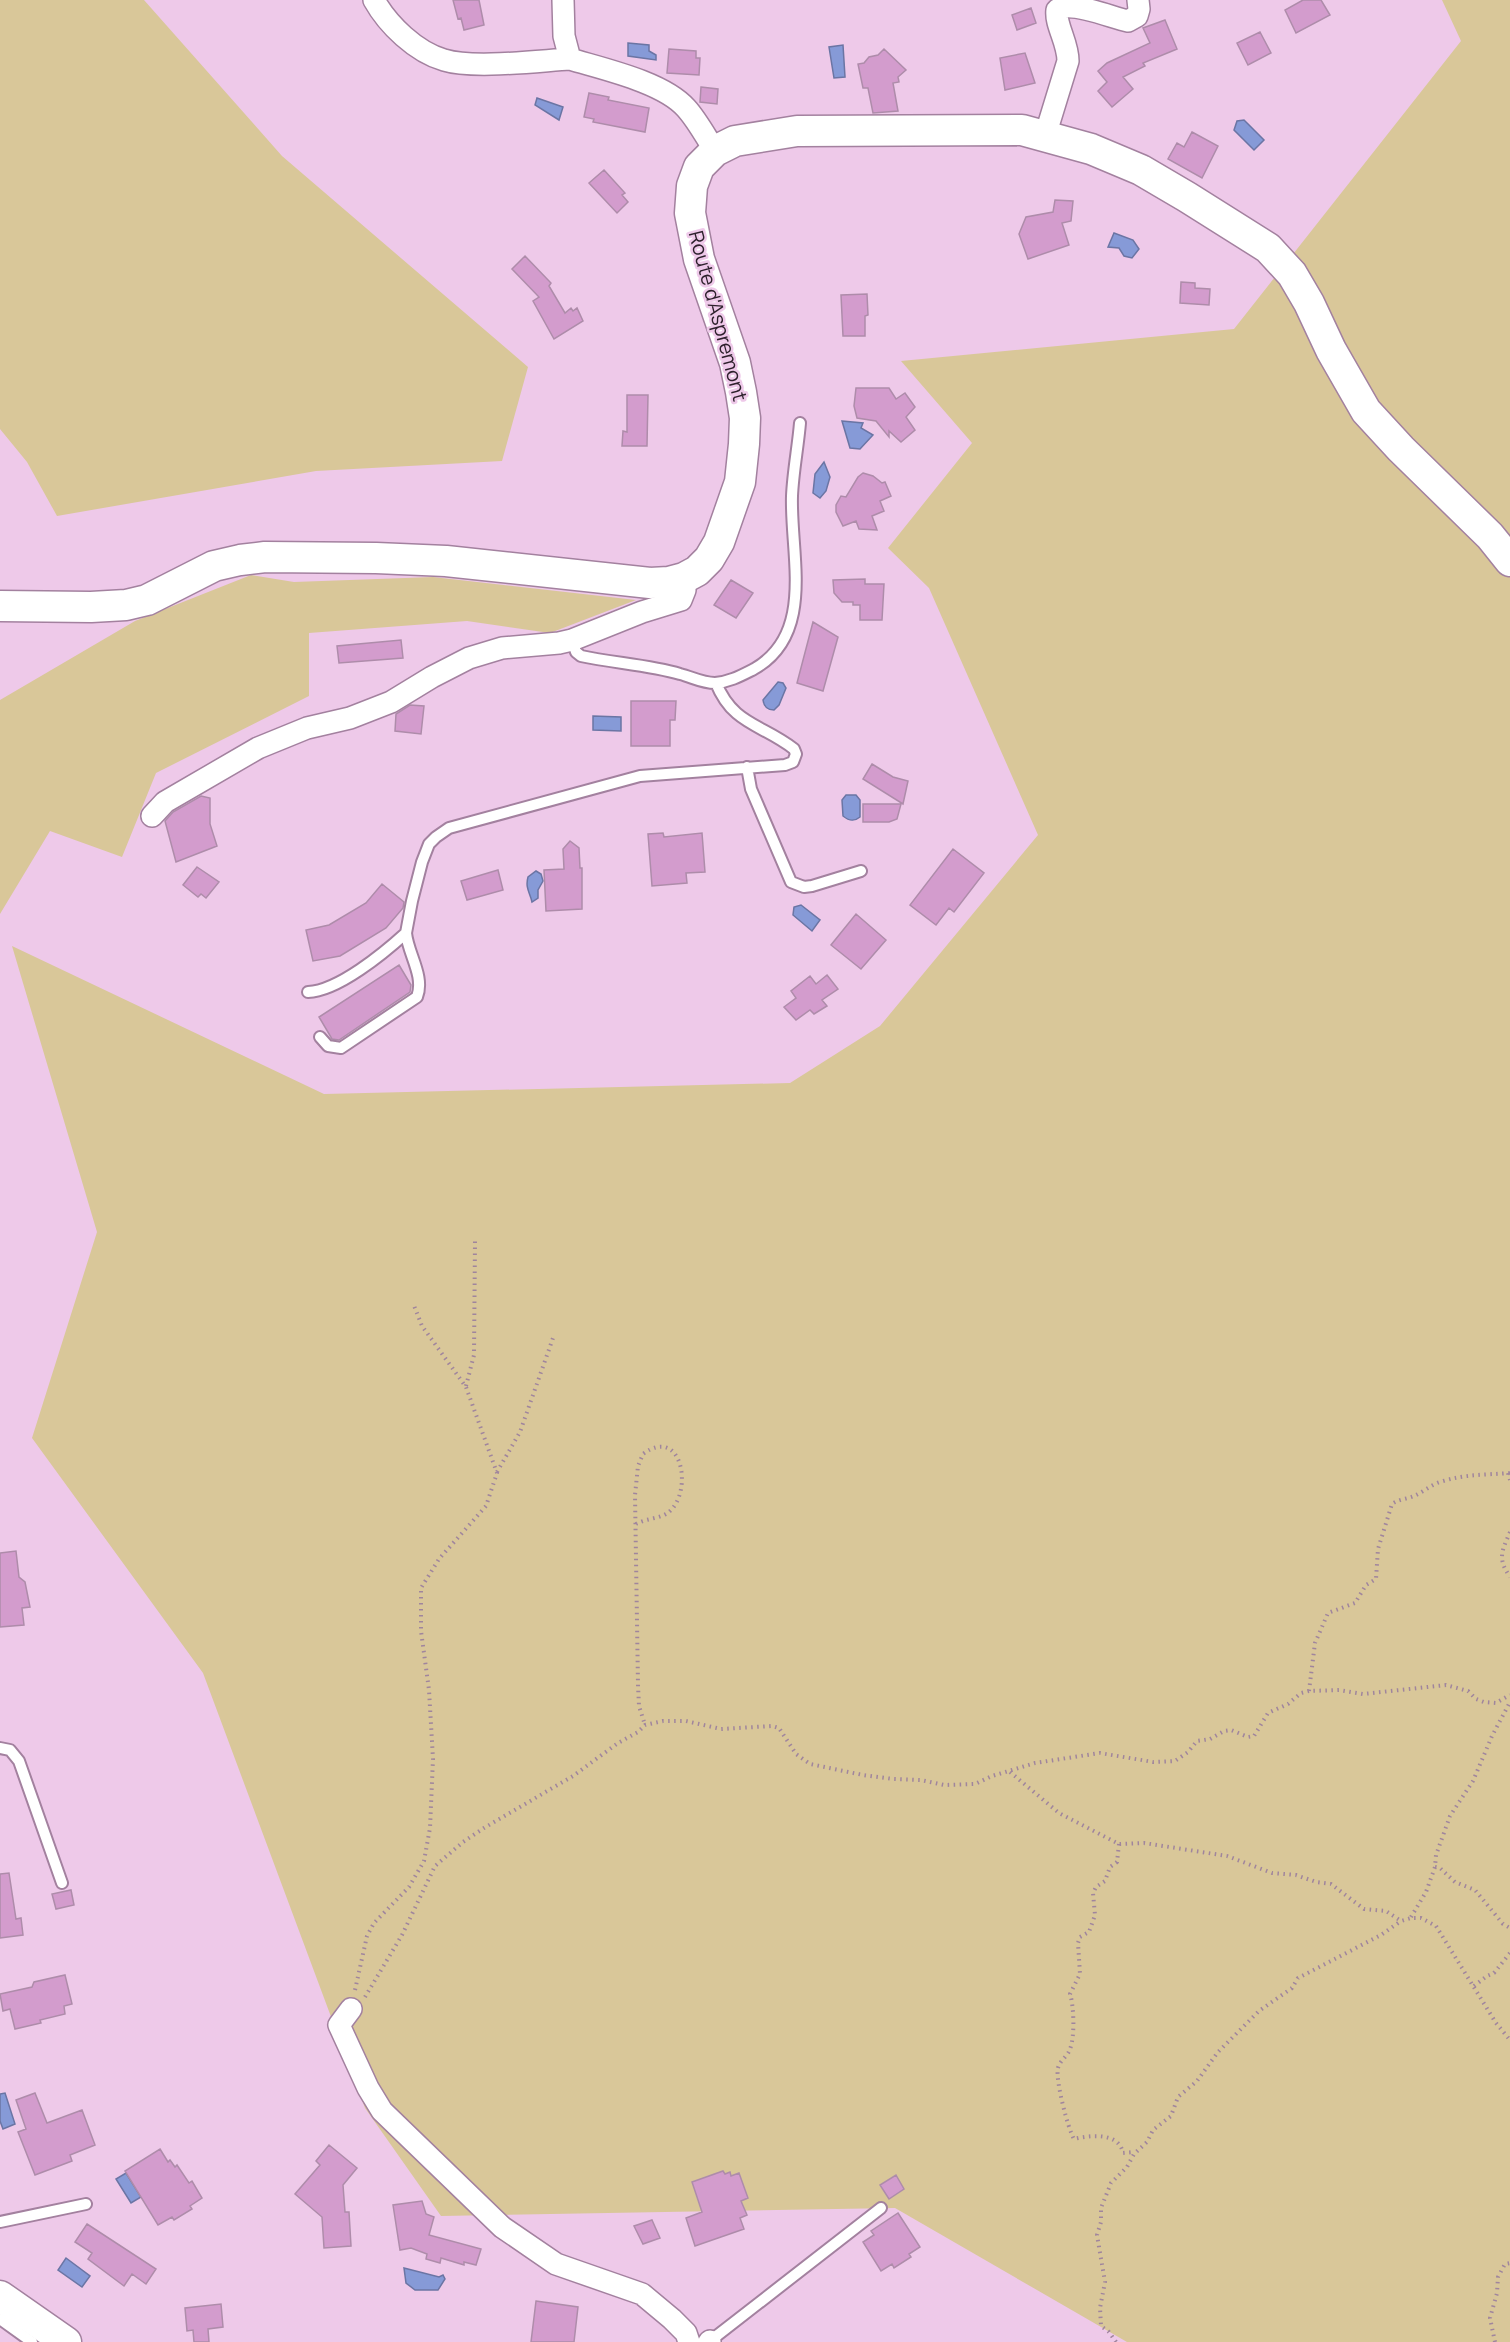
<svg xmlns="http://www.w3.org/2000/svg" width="1510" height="2342" viewBox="0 0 1510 2342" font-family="Manrope,sans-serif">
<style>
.green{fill:#d9c799}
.water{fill:#869ad7;stroke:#6b75a4;stroke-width:1.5}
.building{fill:#d39ccd;stroke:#ae8caa;stroke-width:1.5}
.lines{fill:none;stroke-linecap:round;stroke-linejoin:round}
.lane-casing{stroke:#a3819f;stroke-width:14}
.street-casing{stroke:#a3819f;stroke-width:24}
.secondary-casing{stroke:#a3819f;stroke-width:33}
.path{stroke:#a0859d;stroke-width:4;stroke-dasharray:1.5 4.5;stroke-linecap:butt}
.lane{stroke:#fff;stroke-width:10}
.street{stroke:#fff;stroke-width:21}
.secondary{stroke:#fff;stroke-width:30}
.labels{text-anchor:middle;stroke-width:5;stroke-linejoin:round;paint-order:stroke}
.street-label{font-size:20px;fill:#2d202c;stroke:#eec9e9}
</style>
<rect width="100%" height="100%" fill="#eec9e9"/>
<path class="green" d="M 0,0 L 144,0 L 282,156 L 528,367 L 502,461 L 316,471 L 57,516 L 27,462 L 0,429 Z
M 1442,0 L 1510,0 L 1510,2342 L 1127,2342 L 895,2208 L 441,2216 L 365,2108 L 203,1673 L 32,1438 L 97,1232 L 12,946 L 324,1094 L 790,1083 L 880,1026 L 1038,835 L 929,588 L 888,548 L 972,443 L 901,361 L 1234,329 L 1461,41 Z
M 251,575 L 294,582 L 433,577 L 636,600 L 550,633 L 467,621 L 309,633 L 309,696 L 156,773 L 122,857 L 50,831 L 0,914 L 0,700 L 135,621 Z"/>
<path class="water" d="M 628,43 L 649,45 L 649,51 L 656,55 L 656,60 L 628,56 Z
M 843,45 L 845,77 L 834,78 L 829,47 Z
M 537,98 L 563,107 L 559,120 L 535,105 Z
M 1244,120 L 1264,140 L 1254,150 L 1234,130 L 1237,121 Z
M 1114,233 L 1133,240 L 1139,249 L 1132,258 L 1124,256 L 1119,248 L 1108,247 Z
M 842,421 L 863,423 L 861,428 L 873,435 L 860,449 L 850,448 Z
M 824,462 L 830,477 L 826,491 L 820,498 L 813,493 L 815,474 Z
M 778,682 L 783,683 L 786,688 L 779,705 L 774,710 C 767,710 764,707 763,700 Z
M 593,716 L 621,717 L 621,731 L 593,730 Z
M 846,795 L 856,795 L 860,800 L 860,817 C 854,822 849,821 843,816 L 842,800 Z
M 536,871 L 541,874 L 543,881 L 538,890 L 538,898 L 532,902 C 530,893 525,888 528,877 Z
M 801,905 L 820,920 L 812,931 L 793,915 L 794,907 Z
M 5,2093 L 15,2124 L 3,2129 L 0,2121 L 0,2094 Z
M 126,2173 L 141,2197 L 131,2203 L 116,2179 Z
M 66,2258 L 90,2276 L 82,2287 L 58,2270 Z
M 404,2268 L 439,2277 L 443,2275 L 445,2279 L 438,2290 L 415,2290 L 406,2283 Z"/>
<path class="building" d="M 453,0 L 479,0 L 484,25 L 464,30 L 461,18 L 458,19 Z
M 1303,0 L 1321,0 L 1330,15 L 1296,33 L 1285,10 Z
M 1031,8 L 1036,23 L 1017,30 L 1012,15 Z
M 1165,20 L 1177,49 L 1143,63 L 1145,66 L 1123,77 L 1133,89 L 1112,107 L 1098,91 L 1107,82 L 1098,71 L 1107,63 L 1150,43 L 1143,28 Z
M 1260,32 L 1271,53 L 1248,65 L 1237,43 Z
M 669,49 L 696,51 L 696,58 L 700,58 L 699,75 L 667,73 Z
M 884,49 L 906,70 L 898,77 L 899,82 L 893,83 L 898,111 L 873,113 L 868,88 L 863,88 L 858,64 L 864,63 L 869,57 L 878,55 Z
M 1025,53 L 1035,83 L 1005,90 L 1000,58 Z
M 701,87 L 718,89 L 717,104 L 700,102 Z
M 589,93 L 609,97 L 608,100 L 649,108 L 645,132 L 593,122 L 594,119 L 584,117 Z
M 1192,132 L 1218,146 L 1202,178 L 1168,159 L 1177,143 L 1184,147 Z
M 604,170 L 625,193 L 622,195 L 628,202 L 617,213 L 589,183 Z
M 1055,200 L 1073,201 L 1071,221 L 1062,223 L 1069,245 L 1028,259 L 1019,234 L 1026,217 L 1053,212 Z
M 525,256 L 551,283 L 549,286 L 565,313 L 571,308 L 573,311 L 577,308 L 583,321 L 554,339 L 533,301 L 539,297 L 512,269 Z
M 1181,282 L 1195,283 L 1195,288 L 1210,289 L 1209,305 L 1180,303 Z
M 867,294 L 868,315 L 865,316 L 865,336 L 843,336 L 841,295 Z
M 856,388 L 889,388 L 896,399 L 905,393 L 915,407 L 906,417 L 915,430 L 901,442 L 889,431 L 889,437 L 876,421 L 857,418 L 854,406 Z
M 627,395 L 648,395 L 647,446 L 622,446 L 623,431 L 627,432 Z
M 863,473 L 873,476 L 882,483 L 885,482 L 891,496 L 880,501 L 884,511 L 872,516 L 877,530 L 859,529 L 856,521 L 843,526 L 836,512 L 836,505 L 841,496 L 846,497 L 858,477 Z
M 865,579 L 865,584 L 884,584 L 882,620 L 860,620 L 860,605 L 853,605 L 853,602 L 842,602 L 834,593 L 833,580 Z
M 731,580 L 753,593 L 736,618 L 714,605 Z
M 813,622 L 838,637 L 823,691 L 797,683 Z
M 401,640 L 403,658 L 339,663 L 337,646 Z
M 631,701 L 676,701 L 675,720 L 670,720 L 670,746 L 631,746 Z
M 410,705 L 424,706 L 421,734 L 395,731 L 396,714 Z
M 872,764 L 893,777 L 908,781 L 903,804 L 863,779 Z
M 201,796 L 210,798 L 210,824 L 217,846 L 176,862 L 165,821 L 173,812 Z
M 863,804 L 901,804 L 897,819 L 889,822 L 863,822 Z
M 663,833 L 664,837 L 702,833 L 705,872 L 686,873 L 687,883 L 652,886 L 648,834 Z
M 570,841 L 579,848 L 580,868 L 582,868 L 582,909 L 546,911 L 544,870 L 564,869 L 563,849 Z
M 953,849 L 984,873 L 954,912 L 949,908 L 936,925 L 910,905 Z
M 197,867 L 219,882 L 206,898 L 201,894 L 198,897 L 183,885 Z
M 498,870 L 503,890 L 467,900 L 461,881 Z
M 382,884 L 404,902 L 403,908 L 386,928 L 340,956 L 313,961 L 306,930 L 329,925 L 366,903 Z
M 856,914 L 886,940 L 861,969 L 831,945 Z
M 399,965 L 411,985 L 410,992 L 339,1040 L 332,1039 L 319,1017 Z
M 827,975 L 838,989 L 822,1000 L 827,1006 L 814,1014 L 810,1010 L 796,1020 L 784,1007 L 796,998 L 791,991 L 810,976 L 816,984 Z
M 16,1551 L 19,1577 L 25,1582 L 30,1607 L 22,1608 L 24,1625 L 0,1627 L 0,1553 Z
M 9,1873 L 16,1919 L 21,1918 L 23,1935 L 0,1938 L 0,1874 Z
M 71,1890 L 74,1905 L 56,1909 L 52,1894 Z
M 65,1975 L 72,2004 L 64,2006 L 65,2014 L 40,2020 L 41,2023 L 15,2029 L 10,2009 L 3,2011 L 0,1994 L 32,1987 L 34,1982 Z
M 35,2093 L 47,2123 L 82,2110 L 95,2145 L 70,2155 L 72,2161 L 35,2175 L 18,2132 L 26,2129 L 16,2100 Z
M 329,2145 L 357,2168 L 343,2185 L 345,2212 L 349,2212 L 351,2246 L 324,2248 L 322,2217 L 295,2194 L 320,2165 L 316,2161 Z
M 160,2149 L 168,2162 L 170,2160 L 175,2167 L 177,2165 L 189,2183 L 192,2181 L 202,2198 L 190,2206 L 192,2209 L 174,2220 L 172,2217 L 158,2225 L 125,2171 Z
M 723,2171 L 725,2174 L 730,2172 L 731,2176 L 739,2173 L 748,2198 L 741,2201 L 747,2215 L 740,2218 L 744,2229 L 695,2246 L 686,2218 L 702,2212 L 692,2182 Z
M 896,2175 L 904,2189 L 889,2199 L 880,2185 Z
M 422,2201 L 426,2214 L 434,2217 L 429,2235 L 481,2249 L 476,2265 L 464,2262 L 464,2265 L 441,2258 L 440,2263 L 426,2259 L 427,2254 L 411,2248 L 400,2250 L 393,2205 Z
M 898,2213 L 920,2247 L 909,2254 L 911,2257 L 894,2268 L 892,2264 L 881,2271 L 863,2242 L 874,2235 L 871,2231 Z
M 652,2220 L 660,2238 L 643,2244 L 634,2226 Z
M 87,2224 L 156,2269 L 146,2284 L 132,2274 L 124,2286 L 88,2259 L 92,2253 L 75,2242 Z
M 536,2301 L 578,2307 L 574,2342 L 531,2342 Z
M 221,2304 L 223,2327 L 208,2329 L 209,2342 L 194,2342 L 193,2330 L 187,2331 L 185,2308 Z"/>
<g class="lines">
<g class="lane-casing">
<path id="lane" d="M 572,640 L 576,652 L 581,656 C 613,663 650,665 680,674 C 692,677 702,683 715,683 C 730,682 742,675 754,669 C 816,634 790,554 792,496 C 793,472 798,447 800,423
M 747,767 L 751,789 L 791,882 L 804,887 L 812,886 L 861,871
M 308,992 C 338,991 384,953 406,933 L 412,901 L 422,862 L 429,844 L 436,837 L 449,828 L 640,776 L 785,765 L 793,762 L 796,754 L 794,749 C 762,724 733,725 716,683
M 320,1037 L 328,1046 L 341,1048 L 417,997 C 425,976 408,954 406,933
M 0,1748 L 10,1750 L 19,1761 L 62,1883
M 0,2222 L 86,2204
M 0,2319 L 32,2342
M 710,2341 L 881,2208"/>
</g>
<g class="street-casing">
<path id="street" d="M 374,0 C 388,25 416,52 444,60 C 473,69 537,61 570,59
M 563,0 L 564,36 L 570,59 C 603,69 663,82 686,108 C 697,120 706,137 715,151
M 1045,136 L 1068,61 C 1068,42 1055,25 1057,10 C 1070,0 1110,17 1128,21 L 1137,16 L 1139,9 L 1138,0
M 152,816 L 165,802 L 258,748 L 307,728 L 350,718 L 391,702 L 432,677 L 469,658 L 502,648 L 559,643 L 572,640 L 642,612 L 681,600 L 685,590 L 684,578
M 351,2009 L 339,2025 L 368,2088 L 382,2111 L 502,2227 L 556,2264 L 642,2294 L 672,2319 L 686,2333 L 689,2342
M 709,2342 L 710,2341"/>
</g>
<g class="secondary-casing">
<path id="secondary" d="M 0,606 L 91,607 L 126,605 L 147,600 L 214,566 L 240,560 L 265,557 L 376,558 L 446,561 L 650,583 L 669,582 L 684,578 L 697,571 L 709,559 L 719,542 L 740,482 L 744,444 L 745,418 L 741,392 L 735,363 L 699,259 L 690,213 L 692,186 L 699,167 L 715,151 L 735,141 L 797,131 L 1022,130 L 1091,149 L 1141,170 L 1187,197 L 1268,248 L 1292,274 L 1309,303 L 1331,350 L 1366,411 L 1401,449 L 1490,536 L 1510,561
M 0,2296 L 66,2342"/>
</g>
<path class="path" d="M 466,1386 L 474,1355 L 475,1241
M 497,1472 L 520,1432 L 553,1338
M 1508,1473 L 1510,1480
M 636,1524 C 646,1518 662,1519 670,1511 C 693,1490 682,1425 643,1454 L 638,1466 L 635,1495 L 638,1685 L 639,1706 L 645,1725
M 1510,1532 C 1502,1551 1497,1558 1510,1577
M 1309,1691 L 1315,1643 L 1328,1613 L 1355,1603 L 1366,1585 L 1376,1579 L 1378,1549 L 1392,1504 C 1399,1499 1407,1499 1414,1496 C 1423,1492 1431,1485 1440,1482 C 1465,1474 1484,1475 1510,1473
M 1010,1772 L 1059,1813 L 1119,1844 L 1144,1843 L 1227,1856 L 1272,1873 L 1296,1875 L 1316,1882 L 1331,1884 L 1364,1909 L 1386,1911 L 1401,1921 L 1411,1918 L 1421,1918 L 1436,1926 L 1496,2023 L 1510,2040
M 1119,1844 L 1117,1862 L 1110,1867 L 1105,1881 L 1096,1887 L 1093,1893 L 1095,1915 L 1089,1932 L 1080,1937 L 1078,1943 L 1080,1974 L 1070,1994 C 1074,2006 1075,2037 1070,2049 C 1068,2056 1060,2060 1058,2068 C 1055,2079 1068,2129 1074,2139 C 1090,2135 1119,2132 1123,2153 L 1135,2152
M 1435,1867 L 1440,1868 L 1455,1882 L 1475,1890 L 1503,1924 L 1510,1928
M 1411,1917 L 1426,1892 L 1435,1867 L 1436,1855 L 1450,1816 L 1473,1781 L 1492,1736 L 1510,1702
M 1474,1986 L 1487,1976 L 1494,1973 L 1510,1953
M 355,1990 L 367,1936 L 374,1923 L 409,1887 L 424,1861 L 430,1828 L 433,1759 L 429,1690 L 421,1631 L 421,1588 L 439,1559 L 486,1506 L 497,1473 L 466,1387 L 422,1326 L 413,1303
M 365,1997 L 402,1935 L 435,1866 L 463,1842 L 484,1828 L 573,1776 L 618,1743 L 638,1732 L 645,1725 L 663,1721 L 686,1721 L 721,1729 L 772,1726 L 779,1728 L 796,1754 L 810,1764 L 863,1775 L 893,1779 L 921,1780 L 944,1785 L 975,1784 L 992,1776 L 1035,1763 L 1100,1753 L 1153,1762 L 1175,1761 L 1188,1752 L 1197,1741 L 1210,1739 L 1224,1731 L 1231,1730 L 1248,1737 L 1254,1736 L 1268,1713 L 1288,1704 L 1301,1693 L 1309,1691 L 1339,1690 L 1363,1694 L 1446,1685 L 1468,1691 L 1476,1699 L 1484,1702 L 1496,1703 L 1510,1695
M 1116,2342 L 1109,2332 L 1101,2326 L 1100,2308 L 1105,2282 L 1097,2235 L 1101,2222 L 1101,2208 L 1111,2183 L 1127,2167 L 1134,2154 L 1147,2142 L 1153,2130 L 1171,2116 L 1178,2097 L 1197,2081 L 1218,2052 L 1259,2011 L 1292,1988 L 1298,1978 L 1381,1935 L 1401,1921
M 1495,2342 L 1490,2318 L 1497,2293 L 1498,2277 L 1505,2264 L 1510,2263"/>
<use href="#lane" class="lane"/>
<use href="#street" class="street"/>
<use href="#secondary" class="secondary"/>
</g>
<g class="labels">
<g class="street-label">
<text transform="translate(718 316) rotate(75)" y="7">Route d'Aspremont</text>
</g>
</g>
</svg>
